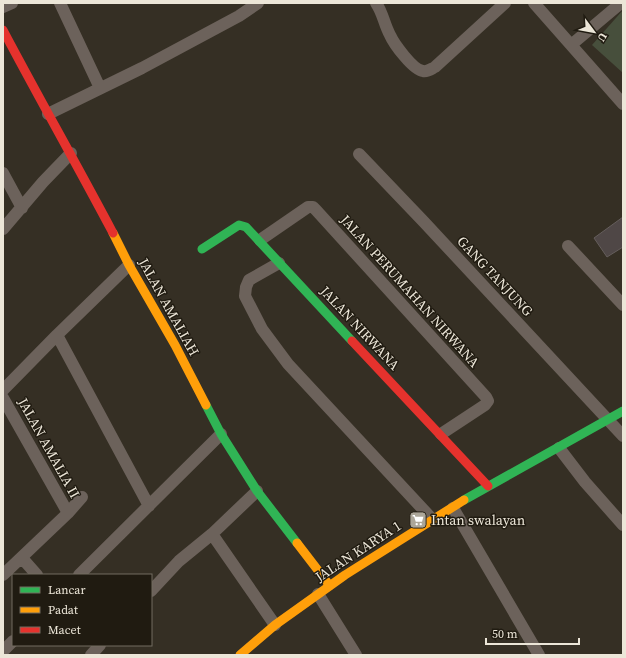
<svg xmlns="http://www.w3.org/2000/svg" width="626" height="658" viewBox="0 0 626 658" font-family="'Source Serif 4',serif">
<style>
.green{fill:#474f3c}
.building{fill:#4f4746;stroke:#655e5c}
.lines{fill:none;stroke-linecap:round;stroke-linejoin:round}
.street{stroke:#6c625b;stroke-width:12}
.fast{stroke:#30b455;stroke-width:9}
.slow{stroke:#ff9f0a;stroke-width:9}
.jam{stroke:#e5322d;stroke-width:9}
.labels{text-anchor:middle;stroke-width:3;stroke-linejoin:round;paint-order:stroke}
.street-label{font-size:14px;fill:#ece6d8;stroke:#201b11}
.poi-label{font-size:14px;fill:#ece6d8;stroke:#201b11;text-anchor:start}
</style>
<rect width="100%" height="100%" fill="#352f24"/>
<path class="green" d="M 623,10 L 623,73 L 592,45 Z"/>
<path class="building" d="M 623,217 L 623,247 L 607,257 L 594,238 Z"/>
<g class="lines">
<path class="street" d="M 60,3 L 100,88
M 376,3 C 383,13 384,24 390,35 C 394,44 413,70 423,71 C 428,72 431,69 435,67 L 505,3
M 534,3 L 623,104
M 3,7 L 12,3
M 571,45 L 621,3
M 48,114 L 142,68 L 239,16 L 258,3
M 359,154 L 424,222 L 623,436
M 3,173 L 22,208
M 3,229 L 43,182 L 71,153
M 260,240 L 308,207 L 313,207 L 316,210 L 486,397 L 488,401 L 485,405 L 441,434
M 568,246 L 623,305
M 279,263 L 249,280 L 246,287 L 245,296 L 262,329 L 288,364 L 433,520
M 57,335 L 149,506
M 3,390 L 57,335 L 129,265
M 3,398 L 68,513
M 559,448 L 585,482 L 623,525
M 453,508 L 539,655
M 212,534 L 275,625
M 22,558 L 37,575
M 3,575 L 68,513 L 82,497
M 79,575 L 221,434
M 151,591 L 179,561 L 212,534 L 257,491
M 318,594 L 356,655
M 3,651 L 13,641
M 91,655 L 100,645"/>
<path class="fast" d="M 202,249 L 239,225 L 246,227 L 352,341
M 206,405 L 221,434 L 257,491 L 297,543
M 464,500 L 623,411"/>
<path class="slow" d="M 113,233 L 129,265 L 175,345 L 206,405
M 297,543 L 330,586
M 240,655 L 275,625 L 345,575 L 464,500"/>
<path class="jam" d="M 3,30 C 39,98 77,165 113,233
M 352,341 L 488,486"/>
</g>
<defs>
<g id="supermarket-square" transform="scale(0.9)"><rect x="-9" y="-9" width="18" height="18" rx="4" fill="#aca699" stroke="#201b11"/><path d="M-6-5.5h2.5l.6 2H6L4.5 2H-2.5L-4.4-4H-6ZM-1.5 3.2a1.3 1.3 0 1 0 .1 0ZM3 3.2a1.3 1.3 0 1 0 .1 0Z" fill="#fff"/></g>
</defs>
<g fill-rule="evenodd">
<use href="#supermarket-square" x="418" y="520"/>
</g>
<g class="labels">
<g class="street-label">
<text transform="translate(495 276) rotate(47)" y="5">GANG TANJUNG</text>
<text transform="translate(410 291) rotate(48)" y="5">JALAN PERUMAHAN NIRWANA</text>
<text transform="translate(169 307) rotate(61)" y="5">JALAN AMALIAH</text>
<text transform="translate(360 328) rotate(47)" y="5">JALAN NIRWANA</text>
<text transform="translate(49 448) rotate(61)" y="5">JALAN AMALIA II</text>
<text transform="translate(358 551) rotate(-33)" y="5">JALAN KARYA 1</text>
</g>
<g class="poi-label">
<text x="431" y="525">Intan swalayan</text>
</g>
</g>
<rect width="626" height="658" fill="none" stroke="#ece6d8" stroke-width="8"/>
<rect x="12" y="574" width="140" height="72" fill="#201b11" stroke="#726c61"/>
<rect x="20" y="587" width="20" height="6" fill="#30b455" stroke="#726c61"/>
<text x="48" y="594" font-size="12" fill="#ece6d8">Lancar</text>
<rect x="20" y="607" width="20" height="6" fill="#ff9f0a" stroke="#726c61"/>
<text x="48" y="614" font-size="12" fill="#ece6d8">Padat</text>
<rect x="20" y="627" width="20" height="6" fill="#e5322d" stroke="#726c61"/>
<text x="48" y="634" font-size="12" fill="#ece6d8">Macet</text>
<g transform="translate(594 32) rotate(122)" stroke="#201b11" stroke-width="3" paint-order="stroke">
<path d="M0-3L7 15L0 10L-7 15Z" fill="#ece6d8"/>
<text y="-6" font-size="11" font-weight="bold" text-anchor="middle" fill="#ece6d8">U</text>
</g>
<path d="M486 638v6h93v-6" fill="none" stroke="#ece6d8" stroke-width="2"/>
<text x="492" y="638" font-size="12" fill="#ece6d8" stroke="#201b11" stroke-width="3" paint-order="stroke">50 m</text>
</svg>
